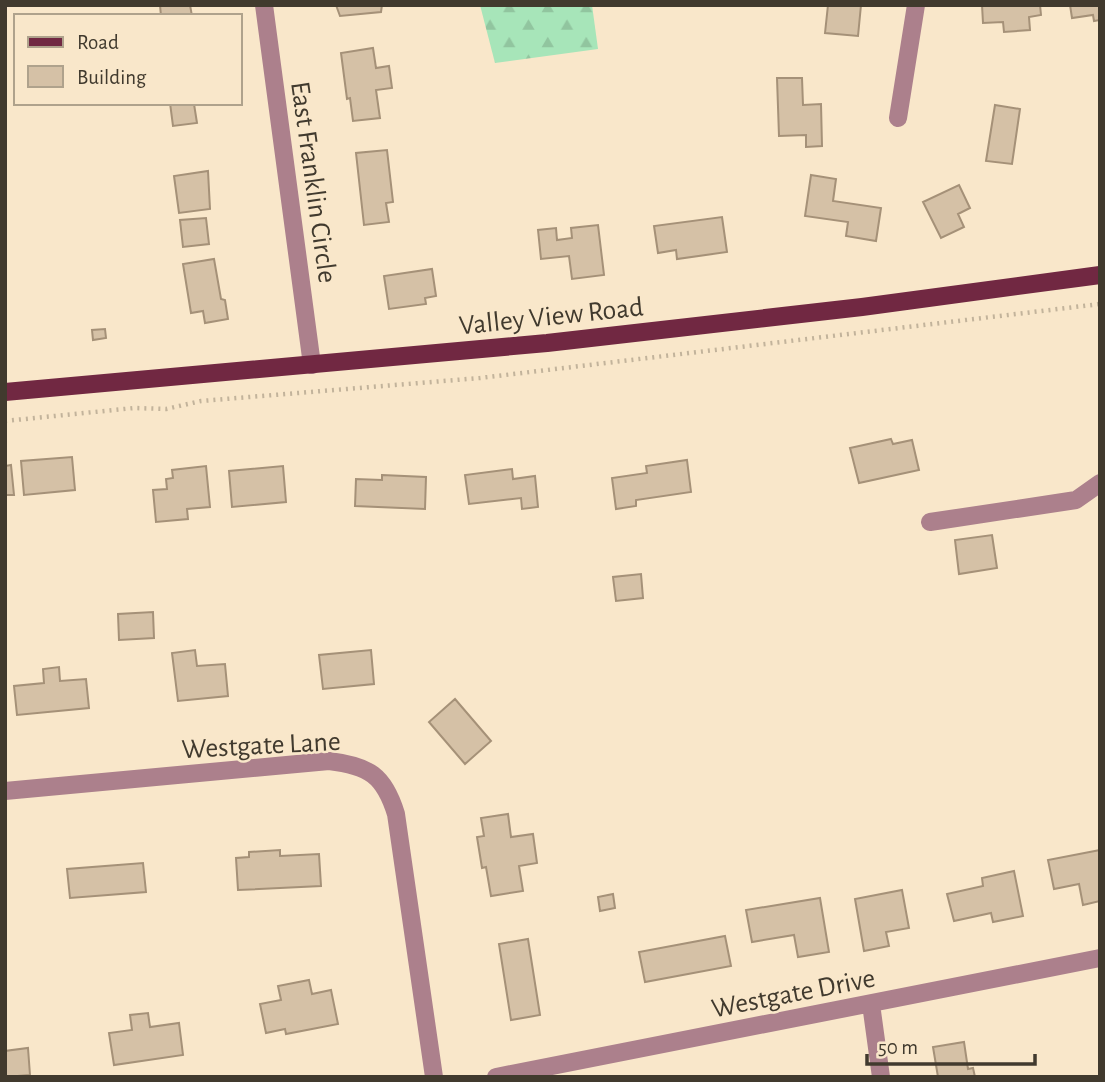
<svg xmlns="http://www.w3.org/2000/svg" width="1105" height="1082" viewBox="0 0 1105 1082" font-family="'Alegreya Sans',sans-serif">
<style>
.forest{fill:url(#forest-firs)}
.building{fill:#d5c1a6;stroke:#a59178;stroke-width:2}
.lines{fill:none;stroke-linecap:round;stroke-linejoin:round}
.path{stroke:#c2b39b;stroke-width:4.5;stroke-dasharray:2 5;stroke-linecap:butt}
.minor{stroke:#ac808c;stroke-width:18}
.major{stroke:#712842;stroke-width:18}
.labels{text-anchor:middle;stroke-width:5;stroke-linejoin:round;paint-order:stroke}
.street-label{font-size:28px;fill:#413a2e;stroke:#f9e7ca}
</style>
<defs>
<pattern id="forest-firs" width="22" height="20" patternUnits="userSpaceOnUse" patternTransform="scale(1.75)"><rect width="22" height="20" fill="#a7e5b9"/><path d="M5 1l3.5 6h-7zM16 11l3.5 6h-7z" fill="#91c59f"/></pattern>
</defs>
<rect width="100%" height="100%" fill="#f9e7ca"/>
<path class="forest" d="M 480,5 L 592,5 L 598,49 L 495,63 Z"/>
<path class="building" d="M 160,5 L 190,5 L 192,16 L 161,16 Z
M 336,5 L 382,5 L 381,12 L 340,16 Z
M 828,5 L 861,5 L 858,36 L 825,33 Z
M 982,5 L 1040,5 L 1041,15 L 1029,17 L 1030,30 L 1004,32 L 1003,22 L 983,23 Z
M 1070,5 L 1100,5 L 1100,20 L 1094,21 L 1093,15 L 1072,18 Z
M 373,48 L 376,68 L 389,66 L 392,88 L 376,90 L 380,118 L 353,121 L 350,98 L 347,99 L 341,53 Z
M 777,78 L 802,78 L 803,105 L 821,104 L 822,146 L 806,147 L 806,135 L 779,136 Z
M 170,103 L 201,103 L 194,104 L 197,123 L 173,126 Z
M 995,105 L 1020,109 L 1012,164 L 986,161 Z
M 387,150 L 393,202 L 386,203 L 389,222 L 364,225 L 356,153 Z
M 208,171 L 210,209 L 179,213 L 174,176 Z
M 811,175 L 836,179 L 833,201 L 881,208 L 876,241 L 846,236 L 848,222 L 805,216 Z
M 959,185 L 970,208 L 958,214 L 964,227 L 941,238 L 923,202 Z
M 722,217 L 727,252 L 677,259 L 676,250 L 658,253 L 654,226 Z
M 206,218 L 209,244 L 183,247 L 180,220 Z
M 598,225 L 604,275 L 572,279 L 569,256 L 541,259 L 538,230 L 556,228 L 557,240 L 572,238 L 571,228 Z
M 214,259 L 221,299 L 225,300 L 228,319 L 205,323 L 203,311 L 191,313 L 183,264 Z
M 432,269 L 436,296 L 425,298 L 426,304 L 389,309 L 384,276 Z
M 105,329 L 106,338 L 93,340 L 92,330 Z
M 891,439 L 893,444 L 912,440 L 919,470 L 859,483 L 850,448 Z
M 72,457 L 75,490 L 24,495 L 21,461 Z
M 687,460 L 691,492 L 636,500 L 636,506 L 616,509 L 612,478 L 647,473 L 646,466 Z
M 11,465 L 14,495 L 5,495 L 5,466 Z
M 206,466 L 210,507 L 187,509 L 188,519 L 156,522 L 153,490 L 167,489 L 166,479 L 173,478 L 172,470 Z
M 283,466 L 286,502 L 232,507 L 229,471 Z
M 512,469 L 513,479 L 535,476 L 538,507 L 522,509 L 521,498 L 469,504 L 465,475 Z
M 382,475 L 426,477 L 425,509 L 355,506 L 356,479 L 382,480 Z
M 992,535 L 997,568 L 959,574 L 955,540 Z
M 641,574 L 643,598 L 616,601 L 613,577 Z
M 153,612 L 154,638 L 119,640 L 118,614 Z
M 195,650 L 197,666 L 225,664 L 228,696 L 178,701 L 172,653 Z
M 371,650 L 374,684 L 323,689 L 319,655 Z
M 59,667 L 60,681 L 86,679 L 89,708 L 17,715 L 14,686 L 44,683 L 43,669 Z
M 455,699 L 491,741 L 465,764 L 429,722 Z
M 508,814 L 511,837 L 533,834 L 537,863 L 519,866 L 523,891 L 491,896 L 486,867 L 482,868 L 477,837 L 484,836 L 481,818 Z
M 280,850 L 280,856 L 319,854 L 321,886 L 238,890 L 236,858 L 249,857 L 249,852 Z
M 1100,850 L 1100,901 L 1083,905 L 1079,884 L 1054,889 L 1048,860 Z
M 143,863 L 146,892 L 70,898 L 67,869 Z
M 1014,871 L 1023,916 L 993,922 L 991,913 L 954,921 L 947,894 L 983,886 L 982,878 Z
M 902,890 L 909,928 L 886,932 L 889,946 L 864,951 L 855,899 Z
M 613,894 L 615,908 L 600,911 L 598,897 Z
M 820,898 L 829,952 L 798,957 L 794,935 L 752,942 L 746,910 Z
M 725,936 L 731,966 L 645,982 L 639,952 Z
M 528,939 L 540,1015 L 511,1020 L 499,944 Z
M 309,980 L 312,994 L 331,990 L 338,1024 L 286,1034 L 285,1029 L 266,1033 L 260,1004 L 281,1000 L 278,986 Z
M 148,1013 L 150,1027 L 179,1023 L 183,1055 L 114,1065 L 109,1033 L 132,1030 L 130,1015 Z
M 964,1042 L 968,1069 L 973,1068 L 975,1077 L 938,1077 L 933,1047 Z
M 28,1048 L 30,1075 L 5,1077 L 5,1051 Z"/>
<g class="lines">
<path class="path" d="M 5,421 L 134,408 L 166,409 L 201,401 L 480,378 L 1100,304"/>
<path class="minor" d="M 264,5 L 312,365
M 898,118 L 916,5
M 930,522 L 1076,500 L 1100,483
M 5,791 L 329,761 C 369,766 384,775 396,814 L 434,1077
M 871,1004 L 881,1077
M 496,1077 L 1100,958"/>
<path class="major" d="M 5,392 L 547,343 L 862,307 L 1100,275"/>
</g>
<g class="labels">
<g class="street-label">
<text transform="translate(315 182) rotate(82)" y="10">East Franklin Circle</text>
<text transform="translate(551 315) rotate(-6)" y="10">Valley View Road</text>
<text transform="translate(261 744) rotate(-3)" y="10">Westgate Lane</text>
<text transform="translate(793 992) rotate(-11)" y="10">Westgate Drive</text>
</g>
</g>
<rect width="1105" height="1082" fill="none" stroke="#413a2e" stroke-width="14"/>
<rect x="14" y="14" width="228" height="91" fill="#f9e7ca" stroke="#afa28c" stroke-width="2"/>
<rect x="28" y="37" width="35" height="10" fill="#712842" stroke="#afa28c" stroke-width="2"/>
<text x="77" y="49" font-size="21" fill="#413a2e">Road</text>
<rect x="28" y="66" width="35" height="21" fill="#d5c1a6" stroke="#afa28c" stroke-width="2"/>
<text x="77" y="84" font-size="21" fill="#413a2e">Building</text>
<path d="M867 1054v10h168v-10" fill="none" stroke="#413a2e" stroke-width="3.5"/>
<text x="878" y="1054" font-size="21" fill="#413a2e" stroke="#f9e7ca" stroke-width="5" paint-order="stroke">50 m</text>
</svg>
